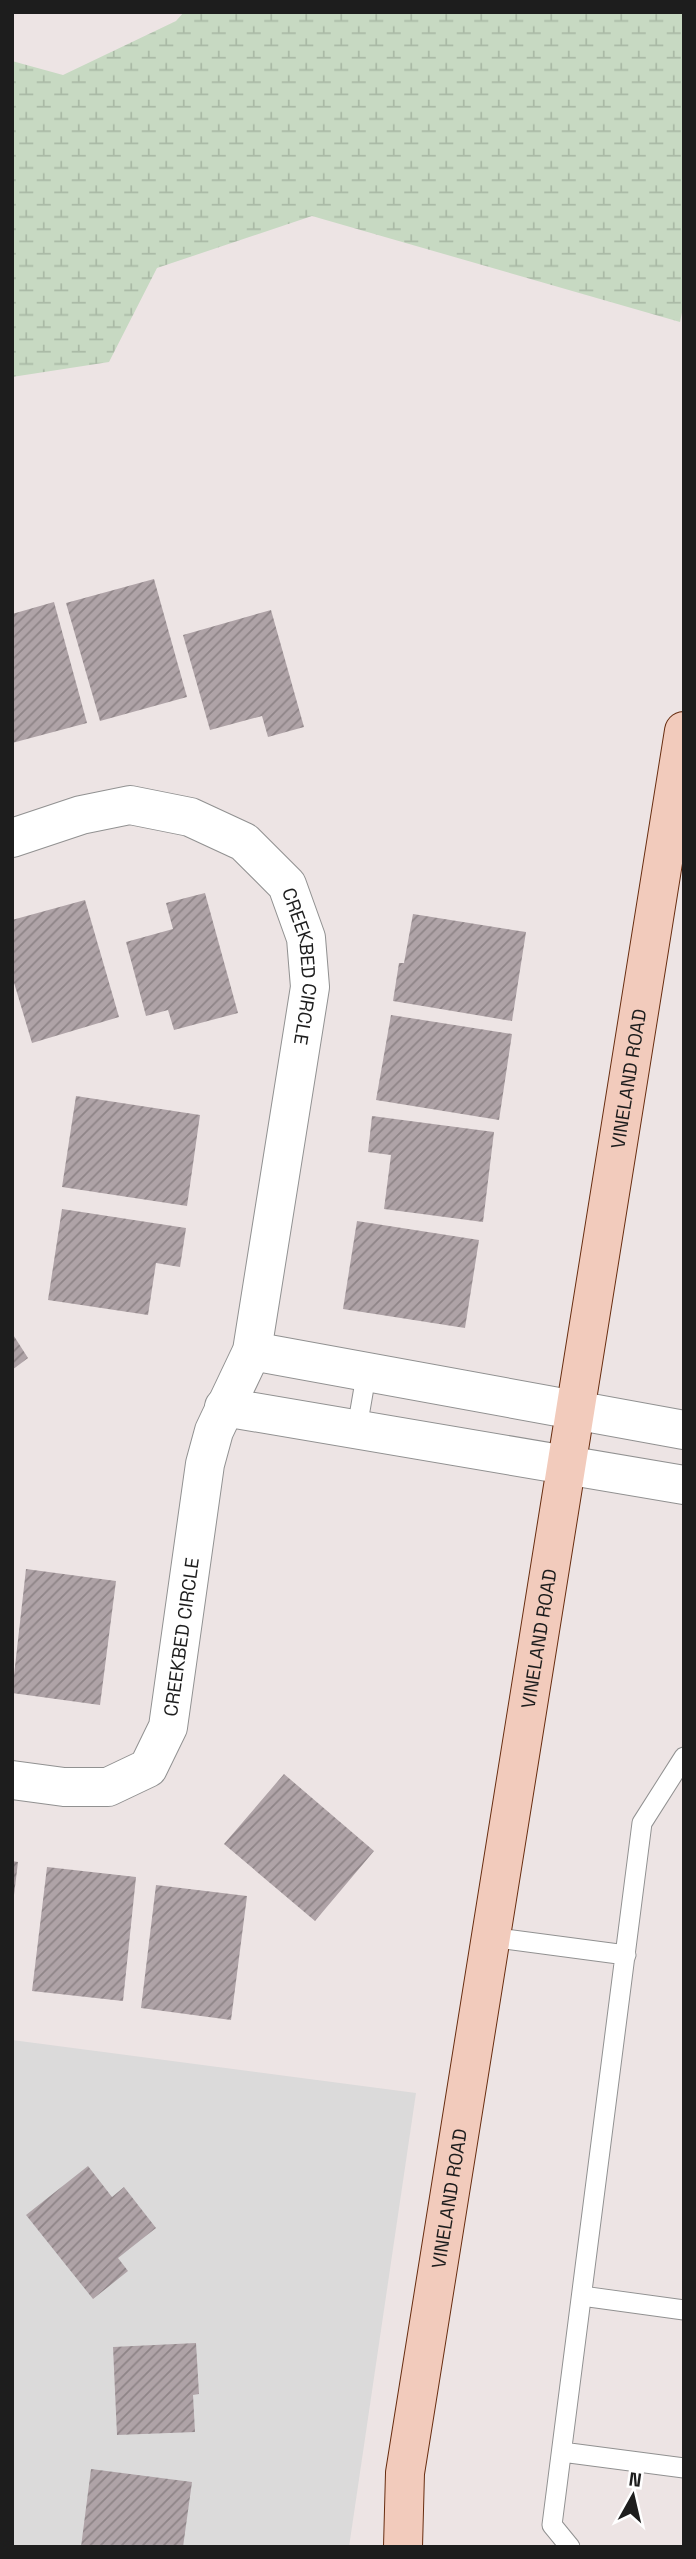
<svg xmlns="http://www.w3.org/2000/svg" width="696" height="2559" viewBox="0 0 696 2559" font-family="'Space Grotesk',sans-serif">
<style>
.residential{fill:#dbdada}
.wetland{fill:url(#wetland-marsh)}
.building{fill:url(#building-hatch)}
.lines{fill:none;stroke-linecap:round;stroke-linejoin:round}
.service-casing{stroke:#919191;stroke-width:21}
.minor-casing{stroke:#919191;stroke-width:40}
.secondary-casing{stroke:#682d10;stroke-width:40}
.service{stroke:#fff;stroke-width:19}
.minor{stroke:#fff;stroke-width:38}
.secondary{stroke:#f2cbbc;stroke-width:38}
.labels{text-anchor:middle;stroke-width:7;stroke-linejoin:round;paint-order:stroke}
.street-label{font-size:19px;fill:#1d1d1d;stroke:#fff}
</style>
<defs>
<pattern id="wetland-marsh" width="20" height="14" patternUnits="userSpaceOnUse" patternTransform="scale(1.75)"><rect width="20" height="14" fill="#c7d9c2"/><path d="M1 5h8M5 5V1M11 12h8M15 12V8" fill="none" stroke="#aabaa6"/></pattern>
<pattern id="building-hatch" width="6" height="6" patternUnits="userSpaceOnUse" patternTransform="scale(1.75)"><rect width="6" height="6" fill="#afa3a7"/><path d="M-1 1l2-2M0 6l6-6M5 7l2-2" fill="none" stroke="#8e8487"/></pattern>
</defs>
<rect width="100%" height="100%" fill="#ede4e4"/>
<path class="residential" d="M 12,2040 L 416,2093 L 349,2547 L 12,2547 Z"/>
<path class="wetland" d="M 184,12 L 684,12 L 684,303 L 680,322 L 312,216 L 157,268 L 109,362 L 12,377 L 12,61 L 63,75 L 176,21 Z"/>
<path class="building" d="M 154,579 L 187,697 L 100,721 L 66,603 Z
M 54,602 L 87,723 L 12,743 L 12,614 Z
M 271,610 L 304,727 L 268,737 L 262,716 L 210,730 L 183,635 Z
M 205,893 L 238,1013 L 174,1030 L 168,1010 L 146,1016 L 126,942 L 173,929 L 166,903 Z
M 85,900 L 119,1017 L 32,1043 L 12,976 L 12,920 Z
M 413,914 L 526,932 L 512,1021 L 393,1001 L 399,963 L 404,963 Z
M 391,1015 L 512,1034 L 499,1120 L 376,1100 Z
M 76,1096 L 200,1115 L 187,1206 L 62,1187 Z
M 372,1116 L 494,1132 L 483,1222 L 384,1209 L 391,1155 L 368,1152 Z
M 62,1209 L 186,1228 L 180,1267 L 156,1263 L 148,1315 L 48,1300 Z
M 357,1221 L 479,1240 L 465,1328 L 343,1309 Z
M 12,1333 L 28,1358 L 12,1370 Z
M 26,1569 L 116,1581 L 100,1705 L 12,1693 Z
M 284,1774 L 374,1851 L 315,1921 L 224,1844 Z
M 12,1861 L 18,1862 L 14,1895 L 12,1894 Z
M 47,1867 L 136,1877 L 123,2001 L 32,1991 Z
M 156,1885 L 247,1896 L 231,2020 L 141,2008 Z
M 88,2166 L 112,2197 L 124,2187 L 156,2228 L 118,2258 L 128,2271 L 93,2299 L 26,2215 Z
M 196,2343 L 199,2394 L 193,2395 L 195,2432 L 117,2435 L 113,2347 Z
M 91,2469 L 192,2482 L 183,2547 L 81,2547 Z"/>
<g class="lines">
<g class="service-casing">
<path id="service" d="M 357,1428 L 367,1370
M 490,1937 L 626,1955
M 582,2296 L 684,2310
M 562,2452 L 684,2468
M 570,2547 L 552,2525 L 642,1823 L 684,1757"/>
</g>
<g class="minor-casing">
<g id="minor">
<path id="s1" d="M 12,838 L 81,815 L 130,805 L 190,817 L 244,842 L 287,885 L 306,938 L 310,987 L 252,1351 L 214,1431 L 205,1464 L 168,1727 L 148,1768 L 108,1787 L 64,1787 L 12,1780"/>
<path d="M 252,1351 L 684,1430"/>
<path d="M 224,1407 L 684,1485"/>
</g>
</g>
<g class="secondary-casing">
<g id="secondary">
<path id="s2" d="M 403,2547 L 405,2473 L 684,731"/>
</g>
</g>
<use href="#service" class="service"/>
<use href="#minor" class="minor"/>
<use href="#secondary" class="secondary"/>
</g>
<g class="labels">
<g class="street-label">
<text dy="7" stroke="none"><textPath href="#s1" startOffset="388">CREEKBED CIRCLE</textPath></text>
<text dy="7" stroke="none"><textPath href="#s2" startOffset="1486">VINELAND ROAD</textPath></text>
<text transform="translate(181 1637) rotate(-82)" y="7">CREEKBED CIRCLE</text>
<text dy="7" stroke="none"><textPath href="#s2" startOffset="919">VINELAND ROAD</textPath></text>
<text dy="7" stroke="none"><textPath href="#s2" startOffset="352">VINELAND ROAD</textPath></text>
</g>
</g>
<rect width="696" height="2559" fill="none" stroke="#1d1d1d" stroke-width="28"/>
<g transform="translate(633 2496) rotate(8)" stroke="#ffffff" stroke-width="5" paint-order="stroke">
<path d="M0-5L12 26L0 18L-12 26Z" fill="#1d1d1d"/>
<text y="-10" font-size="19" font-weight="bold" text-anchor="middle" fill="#1d1d1d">N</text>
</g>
</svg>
